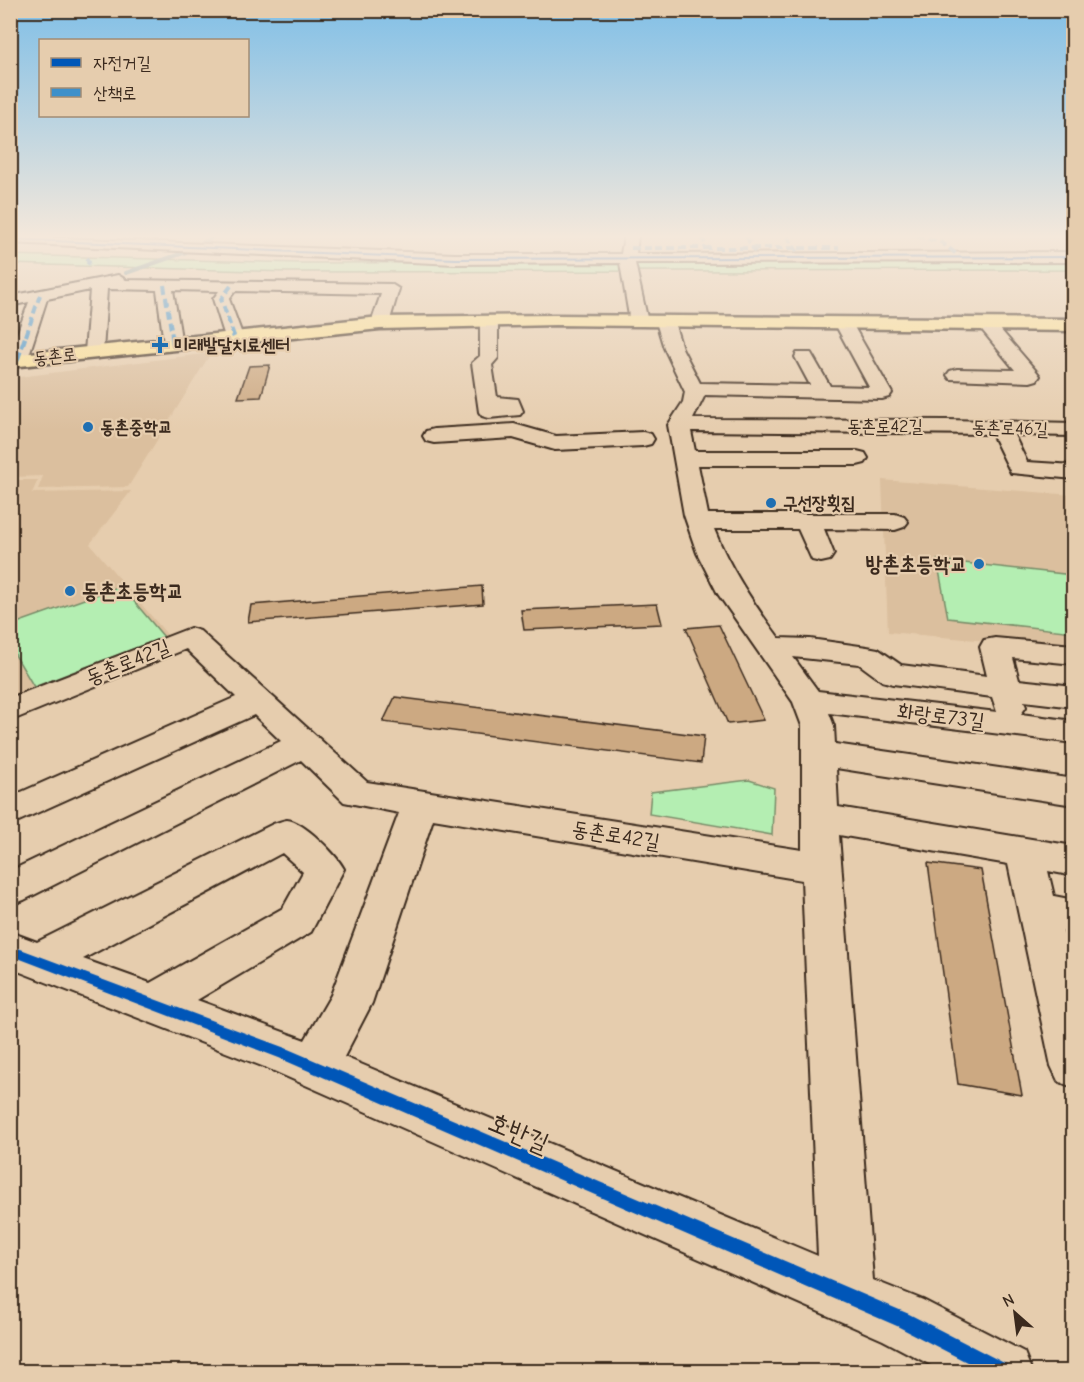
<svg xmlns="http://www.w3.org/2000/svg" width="1084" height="1382" viewBox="0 0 1084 1382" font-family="'Comic Neue','Poor Story',sans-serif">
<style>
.built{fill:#dbbf9e}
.green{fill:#b4eeb2;stroke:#788c68;stroke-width:1.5}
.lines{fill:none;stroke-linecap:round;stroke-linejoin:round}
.stream{stroke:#678e96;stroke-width:4}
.building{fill:#cca982;stroke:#3b2a1e;stroke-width:1.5}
.minor-casing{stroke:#3b2a1e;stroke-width:4}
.major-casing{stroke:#3b2a1e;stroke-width:5}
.minor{fill:#e6cdae;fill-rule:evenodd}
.major{fill:#fadf96;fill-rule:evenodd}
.quiet-far1{stroke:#3e90ca;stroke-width:4;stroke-dasharray:8 4;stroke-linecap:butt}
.quiet{stroke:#3e90ca;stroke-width:4.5;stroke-dasharray:10 4.5;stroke-linecap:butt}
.cycleway-casing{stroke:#e6cdae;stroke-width:4}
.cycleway{fill:#0057b8;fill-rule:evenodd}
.poi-dot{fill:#1f6fb2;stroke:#e6cdae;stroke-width:2}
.labels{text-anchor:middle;stroke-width:4.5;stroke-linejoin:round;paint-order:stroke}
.far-poi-label{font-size:18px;font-weight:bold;fill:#3b2a1e;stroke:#e6cdae;text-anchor:start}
.far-street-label{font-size:18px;fill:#3b2a1e;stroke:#e6cdae}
.poi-label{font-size:21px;font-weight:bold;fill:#3b2a1e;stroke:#e6cdae;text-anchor:end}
.street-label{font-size:21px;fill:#3b2a1e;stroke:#e6cdae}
.near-street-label{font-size:26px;fill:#3b2a1e;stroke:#e6cdae}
</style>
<rect width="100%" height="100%" fill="#e6cdae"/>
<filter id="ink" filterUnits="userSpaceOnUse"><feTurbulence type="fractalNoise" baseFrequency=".0167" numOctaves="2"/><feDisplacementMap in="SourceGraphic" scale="12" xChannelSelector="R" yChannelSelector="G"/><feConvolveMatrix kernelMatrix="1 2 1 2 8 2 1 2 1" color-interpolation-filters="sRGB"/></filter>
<g filter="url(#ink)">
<path class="built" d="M 211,353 L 128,487 L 38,489 L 43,476 L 11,477 L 11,378 Z
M 11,480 L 38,480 L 32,493 L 131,491 L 90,544 L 171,639 L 11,701 Z
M 882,480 L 1073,495 L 1073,649 L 888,632 Z"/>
<path class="green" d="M 10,255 L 299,263 L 1073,261 L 1074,270 L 288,272 L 11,264 Z
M 937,560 L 1073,575 L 1073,632 L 948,618 Z
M 121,586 L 164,637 L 34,687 L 11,648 L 11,625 Z
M 749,780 L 774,788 L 772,835 L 649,814 L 651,792 Z"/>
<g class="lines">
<path class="stream" d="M 126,273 L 186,252 L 215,236"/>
</g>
<path class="building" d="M 270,365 L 261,397 L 238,398 L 249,366 Z
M 482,586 L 483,604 L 248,622 L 251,605 Z
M 657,604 L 662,624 L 524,630 L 521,610 Z
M 719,625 L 764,720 L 728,724 L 686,628 Z
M 395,697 L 704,736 L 701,763 L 383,722 Z
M 928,863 L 981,870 L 1022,1095 L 958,1084 Z"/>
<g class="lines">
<g class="minor-casing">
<path id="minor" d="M 10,236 L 455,254 L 621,254 L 624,236 L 638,236 L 636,254 L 1074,252 L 1074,262 L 635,263 L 648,322 L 645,326 L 633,326 L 630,322 L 620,263 L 455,264 L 10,243 Z
M 118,275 L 126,280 L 391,284 L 399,289 L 389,323 L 386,327 L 374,327 L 371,323 L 381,294 L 235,291 L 229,299 L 243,337 L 240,341 L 228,341 L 225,337 L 213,299 L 219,291 L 173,290 L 182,344 L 179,348 L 167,348 L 164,344 L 157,290 L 107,289 L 103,352 L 101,356 L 87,356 L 85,352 L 90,290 L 47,299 L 27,361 L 24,365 L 10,365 L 10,353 L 29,302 L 10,306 L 10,296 Z
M 489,316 L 495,317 L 498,321 L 498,358 L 492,365 L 497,397 L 518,399 L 523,411 L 520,415 L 489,418 L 482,416 L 479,412 L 472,363 L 480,356 L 480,321 L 483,317 Z
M 665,317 L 671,318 L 674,322 L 682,348 L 700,383 L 810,385 L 795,357 L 797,353 L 811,353 L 830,386 L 869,387 L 835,324 L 838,320 L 850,320 L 892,393 L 889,397 L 882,399 L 705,395 L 693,419 L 947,420 L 1074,423 L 1074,436 L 1014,435 L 1027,462 L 1074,465 L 1074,479 L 1011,473 L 992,434 L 691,431 L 695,451 L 857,451 L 865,453 L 868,458 L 865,463 L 857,465 L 698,465 L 708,514 L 895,514 L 904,517 L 908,522 L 904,527 L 895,530 L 824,529 L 834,554 L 830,560 L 821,562 L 812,560 L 798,529 L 714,529 C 730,569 753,603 779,638 L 810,639 L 867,647 L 878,649 L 901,665 L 987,676 L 980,647 L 984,640 L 995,638 L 1074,645 L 1074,664 L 1013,658 L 1019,680 L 1074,686 L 1074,707 L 1024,701 L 1026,707 L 1021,714 L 1074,721 L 1074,743 L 829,713 L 834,726 L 835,744 L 1074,779 L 1074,805 L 836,768 L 838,807 L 1074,846 L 1074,876 L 1048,871 L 1054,896 L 1074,900 L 1074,934 L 1063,931 L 1074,974 L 1074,1088 L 1058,1081 L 1051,1066 L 1008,864 L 839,835 L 873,1280 L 923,1300 L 1024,1352 L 1032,1372 L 944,1372 L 883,1340 L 267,1068 L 10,968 L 10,932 L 37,942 L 273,824 C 277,823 283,820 287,820 C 303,821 337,855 344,869 L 311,932 L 197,1000 L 305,1040 L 331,995 L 399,813 L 344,802 L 301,760 L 24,900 L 10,905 L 10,871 L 281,741 L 254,715 L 10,825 L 10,797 L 236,697 L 186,649 L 10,721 L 10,698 L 190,628 L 200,631 L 367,782 L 802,850 L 802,726 L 793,702 L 718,594 L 697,553 L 684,515 L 668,425 L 683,402 L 685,392 L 664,348 L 656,322 L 659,318 ZM 793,657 L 859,664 L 882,681 L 893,684 L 992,697 L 997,712 L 818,691 ZM 433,819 L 802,880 L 818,1256 L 344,1057 L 372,1003 ZM 282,853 L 303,872 L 283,908 L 150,983 L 83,959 Z
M 987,320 L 993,321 L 1037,372 L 1040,376 L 1037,380 L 1030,382 L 950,379 L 947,375 L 950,371 L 957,369 L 1015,370 L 978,325 L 981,321 Z
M 514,424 L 556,436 L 643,432 L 651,434 L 654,439 L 651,444 L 643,446 L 555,450 L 513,438 L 434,443 L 426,441 L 423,436 L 426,431 L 434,429 Z"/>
</g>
<g class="major-casing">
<path id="major" d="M 555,315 L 1074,319 L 1074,331 L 555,325 L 380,329 L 10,367 L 10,355 L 380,317 Z"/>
</g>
<use href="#minor" class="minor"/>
<use href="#major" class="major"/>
<path class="quiet-far1" d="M 701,236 L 707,247
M 746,236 L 755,252
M 787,236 L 797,251
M 916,236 L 941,242 L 959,256
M 631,248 L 839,248
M 86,258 L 89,262 L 86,266
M 164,285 L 172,336
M 231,286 L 221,299 L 234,336
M 26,336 L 40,295"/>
<path class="quiet" d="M 172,335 L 173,344
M 233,335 L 234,337
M 17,361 L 26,335"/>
<g class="cycleway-casing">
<path id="cycleway" d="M 10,238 L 455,258 L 1074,256 L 1074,258 L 455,260 L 10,240 Z
M 10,945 L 288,1049 L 909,1314 L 1010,1366 L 1012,1372 L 986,1372 L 897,1326 L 279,1058 L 10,955 Z"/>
</g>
<use href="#cycleway" class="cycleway"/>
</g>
</g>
<linearGradient id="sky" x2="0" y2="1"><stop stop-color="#80bfe7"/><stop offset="0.55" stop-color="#f4e8db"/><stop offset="1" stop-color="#f4e8db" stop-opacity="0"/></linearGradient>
<rect width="1084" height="430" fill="url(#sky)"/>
<g class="poi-dot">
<path d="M157 336h6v6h6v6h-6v6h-6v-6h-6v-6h6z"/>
<circle cx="88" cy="427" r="6"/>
<circle cx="771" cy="503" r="6"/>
<circle cx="979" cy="564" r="6"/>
<circle cx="70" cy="591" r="6"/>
</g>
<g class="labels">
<g class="far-poi-label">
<text x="174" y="351">미래발달치료센터</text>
<text x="100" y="433">동촌중학교</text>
<text x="783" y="509">구선장횟집</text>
</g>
<g class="far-street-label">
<text transform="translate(55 356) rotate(-6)" y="6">동촌로</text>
<text x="885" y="432">동촌로42길</text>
<text transform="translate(1010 428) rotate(2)" y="6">동촌로46길</text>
</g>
<g class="poi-label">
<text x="967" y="571">방촌초등학교</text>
<text x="82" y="598" text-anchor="start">동촌초등학교</text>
</g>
<g class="street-label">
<text transform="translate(128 662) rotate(-22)" y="7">동촌로42길</text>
<text transform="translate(941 716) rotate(7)" y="7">화랑로73길</text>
<text transform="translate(616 835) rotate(9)" y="7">동촌로42길</text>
</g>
<g class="near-street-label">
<text transform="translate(519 1132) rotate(23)" y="9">호반길</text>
</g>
</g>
<rect width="1084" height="1382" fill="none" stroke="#e6cdae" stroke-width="36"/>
<rect x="18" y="18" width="1048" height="1346" fill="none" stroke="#3b2a1e" stroke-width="2" filter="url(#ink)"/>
<rect x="39" y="39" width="210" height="78" fill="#e6cdae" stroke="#a28c74" stroke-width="1.5"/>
<rect x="51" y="58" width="30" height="9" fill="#0057b8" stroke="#a28c74" stroke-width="1.5"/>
<text x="93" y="69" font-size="18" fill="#3b2a1e">자전거길</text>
<rect x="51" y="88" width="30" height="9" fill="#3e90ca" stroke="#a28c74" stroke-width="1.5"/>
<text x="93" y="99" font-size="18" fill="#3b2a1e">산책로</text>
<g transform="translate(1015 1313) rotate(332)" stroke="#e6cdae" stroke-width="4.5" paint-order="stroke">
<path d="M0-4.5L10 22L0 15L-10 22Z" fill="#3b2a1e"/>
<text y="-9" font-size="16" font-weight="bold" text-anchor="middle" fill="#3b2a1e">N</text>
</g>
</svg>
